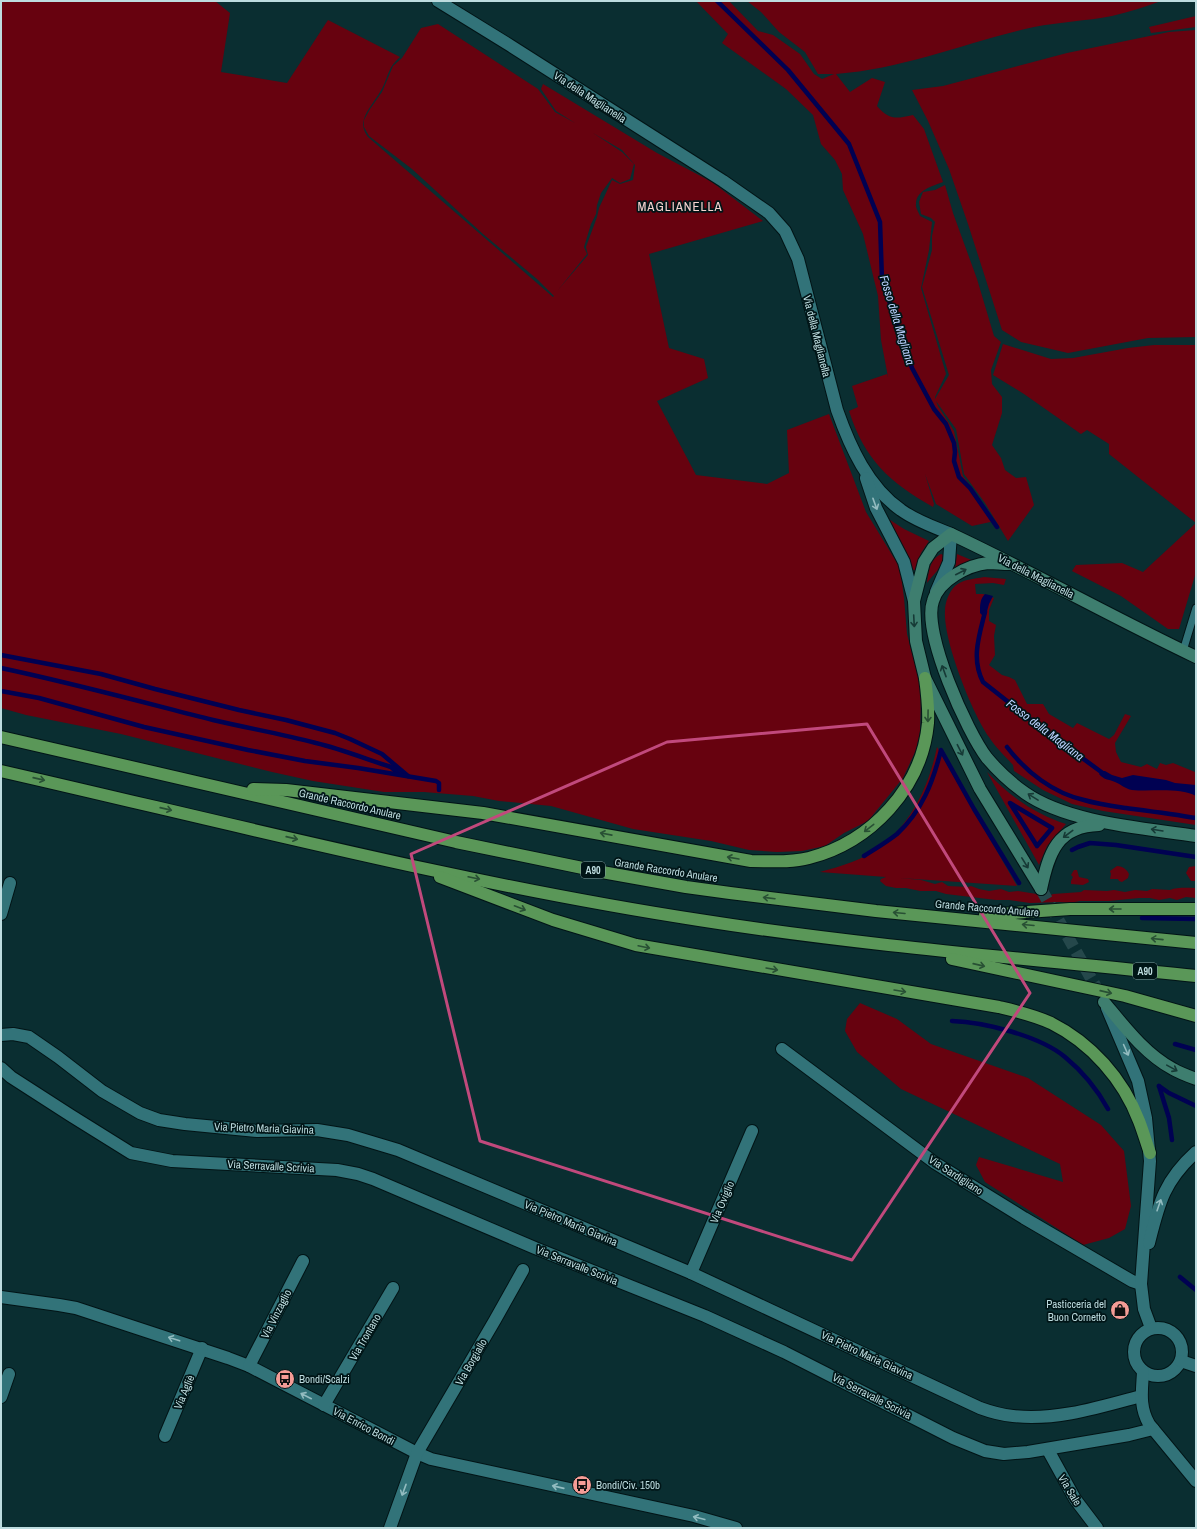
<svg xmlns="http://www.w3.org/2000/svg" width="1197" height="1529" font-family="'Archivo Narrow',sans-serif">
  <rect width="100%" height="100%" fill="#0a2e31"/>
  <g fill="#67020f" fill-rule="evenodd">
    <path d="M 1,1 L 215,1 L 230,13 L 221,72 L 287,83 L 328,20 L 400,57 C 386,69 389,78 380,92 C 375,101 367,109 364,119 C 362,127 364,131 368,137 L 553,297 L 554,296 L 537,279 L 483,234 L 412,169 L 369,136 L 364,127 L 364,120 L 370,109 L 382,92 L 393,66 L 402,58 L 421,28 L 438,24 L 538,89 L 555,112 L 575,123 L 556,111 L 541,89 L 543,84 L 657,153 L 712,182 L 763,221 L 649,254 L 669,348 L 704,359 L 708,378 L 657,401 L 696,475 L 767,484 L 789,473 L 787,430 L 829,414 L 866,512 L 894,558 L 896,558 L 900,567 L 904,598 L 907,634 L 918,676 L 921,694 L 920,732 L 916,750 L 903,778 L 868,821 L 844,833 L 825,846 L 802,851 L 777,852 L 749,850 L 711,841 L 633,829 L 551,806 L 499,801 L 473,796 L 424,792 L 384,792 L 313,781 L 272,772 L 121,734 L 26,715 L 1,708 ZM 593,133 L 622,150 L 635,165 L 633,180 L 620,184 L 612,180 L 599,208 L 597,217 L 586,247 L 588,255 L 558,290 L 587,254 L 584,247 L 591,224 L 596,214 L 597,205 L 601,193 L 612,178 L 620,183 L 630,179 L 634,164 L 622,152 Z"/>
    <path d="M 696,1 L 729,1 L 758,31 L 773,35 L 800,54 L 814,74 L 822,79 L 834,74 L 818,74 L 805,52 L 779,32 L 761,12 L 747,1 L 1161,1 C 1145,7 1129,12 1112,16 C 1086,21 1059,22 1034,27 C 967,42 904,69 836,74 L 850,92 L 872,78 L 885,82 L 877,106 C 889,120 896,119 913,115 L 924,129 L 943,182 C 933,186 916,190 916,204 C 915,207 919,213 920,216 L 932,222 L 929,250 L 921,288 L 946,374 L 935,397 L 935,399 L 949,375 L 922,287 L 932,250 L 932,236 L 935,222 L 931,218 L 921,214 L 919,202 L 923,192 L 935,190 L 945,185 L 953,213 L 977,279 L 994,336 L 1001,342 L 991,370 L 992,384 L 1002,397 L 1002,413 L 992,445 L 1001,458 L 1005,470 L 1016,478 L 1026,477 L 1034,505 L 1008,541 L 985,503 L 964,474 L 956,429 L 936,401 L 938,406 L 954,431 L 963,476 L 995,521 L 972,526 L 936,504 L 925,474 L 934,504 L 933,507 C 889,482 865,460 849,411 L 858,407 L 852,386 L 887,374 L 888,377 L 881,340 L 878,296 L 863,234 L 843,190 L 842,174 L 835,160 L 821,144 L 813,115 L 786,89 L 722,43 L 728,34 Z"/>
    <polygon points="1196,16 1196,27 1151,33 1149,27"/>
    <polygon points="1196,30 1196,337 1148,338 1068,353 1021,342 1002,330 968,224 949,169 928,121 912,90 943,86 1067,53 1169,32"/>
    <polygon points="1003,344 1051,359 1073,358 1128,348 1154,345 1196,345 1196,572 1179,629 1168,629 1121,596 1072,571 1076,565 1122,563 1143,572 1196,523 1109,454 1109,444 1087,430 1081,434 1024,394 993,375"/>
    <polygon points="890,520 904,529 929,541 921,553 916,571 912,569 908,556 891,526 889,521"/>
    <path d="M 941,554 L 943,555 C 943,568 934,573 927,583 C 929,571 929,560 941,554 Z"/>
    <polygon points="957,554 976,562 955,568"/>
    <path d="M 984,577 L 1006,579 L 1004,585 L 993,583 L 975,584 L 976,594 L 983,594 L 994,598 L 989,610 L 989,621 L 996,625 L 994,636 L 995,655 L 989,665 L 1002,675 L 1009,677 L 1015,680 L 1027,704 L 1043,704 L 1049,714 L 1073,728 L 1077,723 L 1109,739 L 1114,735 L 1125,714 L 1131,716 L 1115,743 L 1116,752 L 1121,762 L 1141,767 L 1147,764 L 1157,769 L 1160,763 L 1166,765 L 1173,763 L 1195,772 L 1196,768 L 1196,825 L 1103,811 L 1072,804 L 1043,790 L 1014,771 L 1013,765 C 1005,756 995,747 989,737 C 972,713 943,640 945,611 C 945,602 949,592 955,586 C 963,579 974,579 984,577 Z"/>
    <path d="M 937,747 L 1017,886 L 900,878 L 921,880 L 935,884 L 942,882 L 948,886 L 968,887 L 971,886 L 979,889 L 989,891 L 1001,889 L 1009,892 L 1018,891 L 1049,896 L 1053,894 L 1081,892 L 1084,890 L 1107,891 L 1114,890 L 1125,892 L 1135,890 L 1147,891 L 1152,889 L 1170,890 C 1177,887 1188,888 1196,888 L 1196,898 L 1186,897 L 1177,900 L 1170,898 L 1159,900 L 1150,898 L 1139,898 L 1109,901 L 1080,901 L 1069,903 L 1060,902 L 1030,903 L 1009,900 L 996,900 L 946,894 L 936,891 L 920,891 L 906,888 L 896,888 L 886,886 L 880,881 L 881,879 L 886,877 L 820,872 C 830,869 842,866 852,862 C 901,844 927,796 937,747 Z"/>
    <path d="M 987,772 C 1009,796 1035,814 1066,824 L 1047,846 L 1039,865 Z"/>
    <path d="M 1117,866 C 1123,866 1127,870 1129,874 L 1128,878 L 1122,882 L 1119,881 L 1118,879 L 1110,879 L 1111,874 L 1110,871 Z"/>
    <polygon points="1196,866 1196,881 1191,881 1186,873 1189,867"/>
    <polygon points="1074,870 1077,870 1079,877 1088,879 1089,882 1083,885 1071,884 1071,881 1073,877 1071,875"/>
    <polygon points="860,1003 897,1019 931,1044 1028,1078 1101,1125 1124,1151 1131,1206 1125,1229 1109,1238 1083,1245 985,1182 976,1165 979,1157 1063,1182 1060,1164 901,1089 857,1052 845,1031 847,1019"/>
  </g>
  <g fill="#000152">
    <path d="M 985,594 L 993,596 L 989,604 L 986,615 L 985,618 L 980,613 C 980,605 980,599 985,594 Z"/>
    <path d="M 1101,771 L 1105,771 L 1112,775 L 1122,778 L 1133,775 L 1166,780 L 1175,783 L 1196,785 L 1196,796 C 1179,787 1151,792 1132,790 C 1125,789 1121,784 1115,782 C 1108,779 1104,780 1099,774 Z"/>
  </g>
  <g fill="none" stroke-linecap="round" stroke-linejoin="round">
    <g stroke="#000152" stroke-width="4.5">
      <polyline points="717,1 788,70 849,144 880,222 882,280 912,368 934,409 946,424 954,443 955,452 954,461 959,477 970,488 997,527"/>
      <path d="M 985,612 C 979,636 971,659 983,682 L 1040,727 L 1104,774"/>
      <polyline points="1,655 101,674 155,689 239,710 286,720 335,733 350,739 382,754 408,776"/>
      <path d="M 1,668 C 72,683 142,702 213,720 C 247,728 282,734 316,743 C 341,749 366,759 391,767 L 399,774"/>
      <polyline points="1,691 39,698 144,727 248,750 305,761 358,768 436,781 439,783 439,790"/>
      <path d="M 1007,747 C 1026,772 1053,793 1084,800 C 1097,804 1112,806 1126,808 C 1149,811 1173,814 1196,818"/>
      <polyline points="1037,846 1010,803 1052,828 1037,846"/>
      <polyline points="1072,850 1078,847 1090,843 1116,845 1196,857"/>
      <path d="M 864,856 C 875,849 887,842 897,834 C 922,811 933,782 941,750 L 974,809 L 1019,883"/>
      <polyline points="1142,918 1196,919"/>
      <path d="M 952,1021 C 984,1022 1040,1036 1065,1057 C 1082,1071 1097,1089 1108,1109"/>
      <polyline points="1175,1044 1196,1050"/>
      <polyline points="1159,1086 1169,1118 1172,1140"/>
      <polyline points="1159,1086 1169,1093 1196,1106"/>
      <polyline points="1180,1277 1196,1290"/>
    </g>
    <polyline stroke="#25484b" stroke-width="12" stroke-dasharray="12 6" stroke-linecap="butt" points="1041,889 1101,996"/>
    <defs>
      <polyline id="service" points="1183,651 1196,608"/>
      <g id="minor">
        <polyline points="1,914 10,883"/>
        <path d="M 1,1035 L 13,1034 L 29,1037 L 58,1057 L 102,1091 L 140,1113 L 159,1120 L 185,1124 L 257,1131 L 317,1130 L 348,1135 L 398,1150 L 691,1273 L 980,1408 C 991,1412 1002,1415 1013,1416 C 1056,1421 1100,1407 1141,1396"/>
        <polyline points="782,1049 935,1163 1024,1218 1132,1281 1141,1284"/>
        <polyline points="1,1068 11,1077 70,1115 131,1153 172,1161 337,1170 358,1174 373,1179 535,1248 705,1316 784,1352 953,1438 985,1451 1004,1454 1028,1452 1129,1435 1153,1429"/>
        <polyline points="691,1273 752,1131"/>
        <polyline points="1,1297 59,1305 76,1308 228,1358 249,1366 417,1453 431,1459 694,1516 736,1528"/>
        <polyline points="249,1366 303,1261"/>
        <polyline points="1,1397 9,1374"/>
        <polyline points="324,1405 393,1288"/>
        <polyline points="165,1436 202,1348"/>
        <polyline points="1048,1450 1075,1499 1097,1528"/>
        <polyline points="390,1528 417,1453 495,1320 523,1270"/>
      </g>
      <g id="tertiary">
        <path d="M 438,1 L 511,46 L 723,181 L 769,213 L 785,231 L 798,259 L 837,410 C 850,447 868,487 901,510 C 916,521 934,527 951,534 L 949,562 L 936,592"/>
        <polyline points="866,478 876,508 904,562 914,601"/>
        <polyline points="1107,1008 1138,1081 1146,1118 1150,1161 1141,1284 1144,1309 1151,1328"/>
        <path d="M 1149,1243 C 1159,1203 1164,1181 1196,1152"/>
        <circle cx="1158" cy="1352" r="24"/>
        <polyline points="1181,1361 1196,1366"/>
        <path d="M 1143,1372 C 1142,1391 1139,1406 1149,1424 L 1196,1481"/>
      </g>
      <g id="secondary">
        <path d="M 1009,564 C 1002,564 995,563 988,563 C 968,565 939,580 933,601 C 922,632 967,732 987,758 C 998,771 1011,783 1025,793 C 1068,823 1144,828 1196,836"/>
        <path d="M 1041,889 L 980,789 L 925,678 L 916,641 L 914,601 L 924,562 L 933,548 L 951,534 C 1034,573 1114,618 1196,657"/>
        <path d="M 1041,889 C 1049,853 1057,826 1099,825"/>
        <path d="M 1104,1002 C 1124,1026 1145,1054 1173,1069 C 1180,1073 1188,1076 1196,1079"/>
      </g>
      <g id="motorway">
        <polyline points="1,737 456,842 602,872 686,887 730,893 876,911 1196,943"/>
        <path d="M 1,771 C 233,824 464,884 699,920 C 864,946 1030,959 1196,976"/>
        <path d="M 253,789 L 286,790 L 483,813 L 751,861 C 770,861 790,863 809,858 C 871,842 922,788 928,723 C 929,708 927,693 925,678"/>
        <path d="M 440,877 L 553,920 L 636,945 L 999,1007 C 1016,1011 1034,1015 1051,1023 C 1091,1043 1123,1079 1139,1121 C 1143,1131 1146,1142 1150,1153"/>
        <polyline points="985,915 1070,909 1196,909"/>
        <polyline points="952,959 1125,996 1196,1016"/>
      </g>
    </defs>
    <use href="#service" stroke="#021416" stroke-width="9"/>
    <use href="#minor" stroke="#021416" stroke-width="14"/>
    <use href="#tertiary" stroke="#021416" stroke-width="14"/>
    <use href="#secondary" stroke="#021416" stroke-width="14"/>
    <use href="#motorway" stroke="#021416" stroke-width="14"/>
    <use href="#service" stroke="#327379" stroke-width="7"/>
    <use href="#minor" stroke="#327379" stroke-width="12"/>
    <use href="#tertiary" stroke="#327379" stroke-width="12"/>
    <use href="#secondary" stroke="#3e7e6f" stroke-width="12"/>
    <use href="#motorway" stroke="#5a9758" stroke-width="12"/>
  </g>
  <defs><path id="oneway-shaft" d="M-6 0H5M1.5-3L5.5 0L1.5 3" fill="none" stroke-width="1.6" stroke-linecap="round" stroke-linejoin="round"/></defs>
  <g stroke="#93bcc0">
    <use href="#oneway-shaft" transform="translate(875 504) rotate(70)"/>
    <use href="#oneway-shaft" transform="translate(1126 1050) rotate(66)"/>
    <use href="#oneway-shaft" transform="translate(1159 1205) rotate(-71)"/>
    <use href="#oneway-shaft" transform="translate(174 1339) rotate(-162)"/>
    <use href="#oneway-shaft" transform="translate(306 1396) rotate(-153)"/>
    <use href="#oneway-shaft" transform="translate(558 1487) rotate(-167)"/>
    <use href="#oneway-shaft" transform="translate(404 1490) rotate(110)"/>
    <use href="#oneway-shaft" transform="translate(699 1518) rotate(-166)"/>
  </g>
  <g stroke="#163a36">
    <use href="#oneway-shaft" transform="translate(961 572) rotate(-27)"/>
    <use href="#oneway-shaft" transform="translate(914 621) rotate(87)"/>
    <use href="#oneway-shaft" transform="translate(944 671) rotate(-110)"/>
    <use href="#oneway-shaft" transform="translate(960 750) rotate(63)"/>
    <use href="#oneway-shaft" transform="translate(1033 797) rotate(-148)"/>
    <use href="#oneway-shaft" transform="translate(1157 830) rotate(-171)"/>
    <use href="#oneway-shaft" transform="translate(1068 834) rotate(143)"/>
    <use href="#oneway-shaft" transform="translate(1025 863) rotate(58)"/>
    <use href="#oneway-shaft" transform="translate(1172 1068) rotate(29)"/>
  </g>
  <g stroke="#285034">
    <use href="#oneway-shaft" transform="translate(928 716) rotate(91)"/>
    <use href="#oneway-shaft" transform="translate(39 779) rotate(13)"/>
    <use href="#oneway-shaft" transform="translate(166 809) rotate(13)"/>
    <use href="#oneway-shaft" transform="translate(869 828) rotate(142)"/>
    <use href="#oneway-shaft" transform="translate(606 834) rotate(-169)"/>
    <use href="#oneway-shaft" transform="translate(292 838) rotate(13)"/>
    <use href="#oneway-shaft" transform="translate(733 858) rotate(-170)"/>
    <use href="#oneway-shaft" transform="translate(474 878) rotate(12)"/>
    <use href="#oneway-shaft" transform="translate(769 898) rotate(-173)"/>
    <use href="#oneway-shaft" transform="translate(520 908) rotate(21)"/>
    <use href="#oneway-shaft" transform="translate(1115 909) rotate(180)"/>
    <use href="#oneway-shaft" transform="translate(899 913) rotate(-175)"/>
    <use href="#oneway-shaft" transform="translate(1028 925) rotate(-175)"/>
    <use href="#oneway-shaft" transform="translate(1157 939) rotate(-174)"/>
    <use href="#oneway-shaft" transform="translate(644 947) rotate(12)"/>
    <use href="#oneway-shaft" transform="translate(979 965) rotate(13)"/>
    <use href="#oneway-shaft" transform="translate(772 969) rotate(10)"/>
    <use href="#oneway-shaft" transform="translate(900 991) rotate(9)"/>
    <use href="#oneway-shaft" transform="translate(1106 992) rotate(13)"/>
  </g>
  <path fill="none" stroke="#c1497c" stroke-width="3" stroke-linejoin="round" d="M 867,724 L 1030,993 L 852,1260 L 480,1141 L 411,854 L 667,742 Z"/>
  <defs>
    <symbol id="shop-disc" viewBox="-11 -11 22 22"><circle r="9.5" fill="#f59c96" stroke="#001517"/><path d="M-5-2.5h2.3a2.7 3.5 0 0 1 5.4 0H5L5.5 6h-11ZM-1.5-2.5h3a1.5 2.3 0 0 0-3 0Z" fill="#111"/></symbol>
    <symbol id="bus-disc" viewBox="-11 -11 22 22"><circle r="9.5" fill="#f59c96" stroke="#001517"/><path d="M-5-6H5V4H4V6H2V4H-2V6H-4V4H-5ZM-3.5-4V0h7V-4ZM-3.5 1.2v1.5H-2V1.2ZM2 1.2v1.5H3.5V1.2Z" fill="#111"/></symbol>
  </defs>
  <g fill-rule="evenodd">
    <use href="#shop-disc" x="1109" y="1299" width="22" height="22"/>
    <use href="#bus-disc" x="274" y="1368" width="22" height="22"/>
    <use href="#bus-disc" x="571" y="1474" width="22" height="22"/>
  </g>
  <g text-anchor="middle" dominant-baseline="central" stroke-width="3.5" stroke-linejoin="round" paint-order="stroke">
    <g fill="#001517" stroke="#84a0a3" stroke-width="1">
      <rect x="581" y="862" width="24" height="16" rx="3"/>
      <rect x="1133" y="963" width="24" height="16" rx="3"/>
    </g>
    <g font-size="10" font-weight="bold" fill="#bddcdf">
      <text x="593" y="870">A90</text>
      <text x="1145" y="971">A90</text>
    </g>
    <g font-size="11" fill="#bddcdf" stroke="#001517">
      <text transform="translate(590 97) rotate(33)">Via della Maglianella</text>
      <text transform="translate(817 336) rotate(76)">Via della Maglianella</text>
      <text transform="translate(1036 576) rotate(27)">Via della Maglianella</text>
      <text transform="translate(350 804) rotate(13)">Grande Raccordo Anulare</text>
      <text transform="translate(666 870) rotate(9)">Grande Raccordo Anulare</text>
      <text transform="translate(987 908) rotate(5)">Grande Raccordo Anulare</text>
      <text transform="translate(264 1128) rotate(2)">Via Pietro Maria Giavina</text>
      <text transform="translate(271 1166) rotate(3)">Via Serravalle Scrivia</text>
      <text transform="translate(956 1175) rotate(33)">Via Sardigliano</text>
      <text transform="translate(722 1202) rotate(-67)">Via Oviglio</text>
      <text transform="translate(571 1223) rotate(23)">Via Pietro Maria Giavina</text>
      <text transform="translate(577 1265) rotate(22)">Via Serravalle Scrivia</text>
      <text transform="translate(276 1314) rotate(-63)">Via Vinzaglio</text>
      <text transform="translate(365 1337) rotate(-60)">Via Trontano</text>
      <text transform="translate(867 1355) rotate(25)">Via Pietro Maria Giavina</text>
      <text transform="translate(471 1362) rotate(-60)">Via Borgiallo</text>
      <text transform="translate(184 1392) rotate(-67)">Via Agliè</text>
      <text transform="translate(872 1396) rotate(27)">Via Serravalle Scrivia</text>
      <text transform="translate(364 1426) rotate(28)">Via Enrico Bondi</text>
      <text transform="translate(1070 1490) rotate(59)">Via Sale</text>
    </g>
    <g font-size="11" fill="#bddcdf" stroke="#001517" text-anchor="start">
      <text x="1106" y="1304" text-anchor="end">Pasticceria del<tspan x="1106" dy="13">Buon Cornetto</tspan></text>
      <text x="299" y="1379">Bondi/Scalzi</text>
      <text x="596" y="1485">Bondi/Civ. 150b</text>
    </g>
    <g font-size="12" font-style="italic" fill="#bbd2fe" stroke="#001517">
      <text transform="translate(897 320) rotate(73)">Fosso della Magliana</text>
      <text transform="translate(1045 730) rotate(37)">Fosso della Magliana</text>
    </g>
    <g font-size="13" letter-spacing="1" fill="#f7d3d0" stroke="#001517">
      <text x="680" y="206">MAGLIANELLA</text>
    </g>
  </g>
  <rect width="1197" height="1529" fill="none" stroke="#bddcdf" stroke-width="4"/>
</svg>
